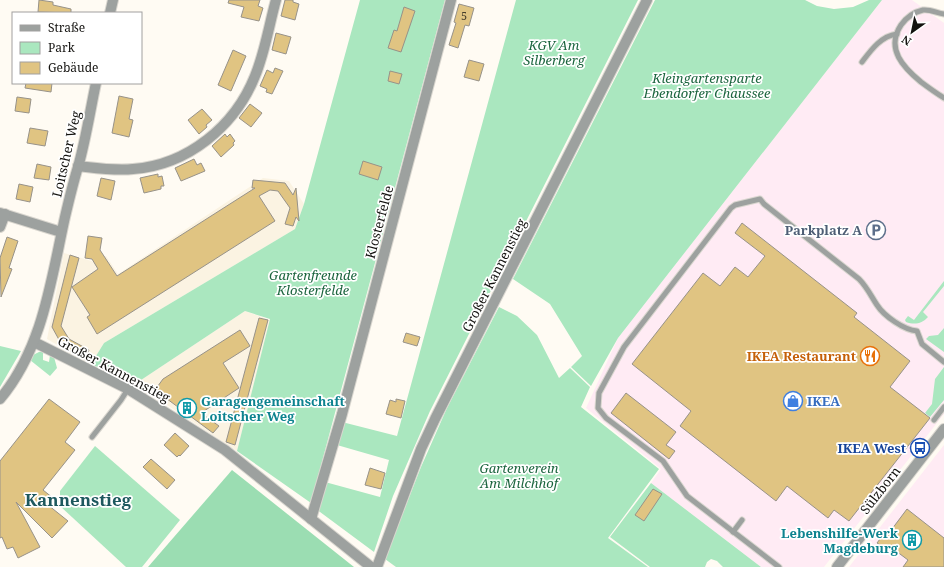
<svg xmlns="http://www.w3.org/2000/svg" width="944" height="567" font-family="'Noto Serif',serif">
  <rect width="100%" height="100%" fill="#fffbf3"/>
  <g fill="#ffebf4">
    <polygon points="882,0 912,0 944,23 944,414 824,567 761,567 651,483 661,469 586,408 618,338"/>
    <polygon points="944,445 944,567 849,567"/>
  </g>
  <g fill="#fbf3e2">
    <polygon points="263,178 289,181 304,204 295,229 104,343 91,364 47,339 64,253 95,262 106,256 118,274"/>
    <polygon points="245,311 270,320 237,451 135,384"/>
  </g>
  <g fill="#aae7bf">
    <polygon points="360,0 445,0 311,503 237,451 270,319 245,311 135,384 91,364 104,343 295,229 304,204"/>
    <polygon points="516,0 638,0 430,411 393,496 374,552 316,509 325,482 380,497 389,460 337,445 342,422 397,436"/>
    <polygon points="655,0 805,0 817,6 834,9 853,7 869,0 882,0 618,338 591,386 571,367 582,356 550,304 513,279"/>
    <path d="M 944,281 L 944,286 L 923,312 L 928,317 C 922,324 914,325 906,322 L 905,320 L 908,316 L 914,320 Z"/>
    <polygon points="499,307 517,316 537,335 559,378 570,368 590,387 581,407 659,469 608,538 648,567 396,567 385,559 421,467 447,408"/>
    <polygon points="944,328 944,352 926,339 929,336 938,335"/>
    <polygon points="0,346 21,351 0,387"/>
    <polygon points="39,352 43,352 43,360 49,362 50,355 54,357 57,368 50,376 30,360 33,355"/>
    <polygon points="944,367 944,400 930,417 925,413 932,404 935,379"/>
    <polygon points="95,446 180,520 142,567 126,567 60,506 60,491"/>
    <polygon points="651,483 761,567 723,567 717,561 711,559 707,562 705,567 650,567 610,537"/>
  </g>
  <polygon fill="#9bddb2" points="232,470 354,567 148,567"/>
  <g fill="#e0c482" stroke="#979289">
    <polygon points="39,0 53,2 53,5 71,9 71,13 38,12"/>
    <polygon points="229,0 260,0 258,6 263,8 259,21 241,17 244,7 228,3"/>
    <polygon points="285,0 293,0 293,2 299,4 295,20 281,16"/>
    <polygon points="459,4 474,8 469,26 465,25 458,48 449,45 456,23 454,22"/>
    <polygon points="404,7 415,11 401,52 388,48 394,30 397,31"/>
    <polygon points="276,33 291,37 286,54 272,50"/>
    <polygon points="233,50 246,56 231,91 218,85"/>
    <polygon points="469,60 484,64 479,81 464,77"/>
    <polygon points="275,68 283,71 272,94 266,92 267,89 260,86 267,70 273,73"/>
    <polygon points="390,71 402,74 399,84 388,81"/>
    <polygon points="26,83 52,83 51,92 25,88"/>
    <polygon points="119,96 133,99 129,119 133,120 129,137 112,133"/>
    <polygon points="17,97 31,99 29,113 15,111"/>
    <polygon points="250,104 262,113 251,127 239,118"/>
    <polygon points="202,109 212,120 206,125 207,127 199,134 188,120"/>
    <polygon points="30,128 48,131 45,146 27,143"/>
    <polygon points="225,134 227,137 230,134 235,141 233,143 234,145 221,157 212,146"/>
    <polygon points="194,159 197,165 201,163 205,171 181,181 175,168"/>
    <polygon points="363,161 382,167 378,180 359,174"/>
    <polygon points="37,164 51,167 49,180 34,178"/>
    <polygon points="158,174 158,177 162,176 164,186 161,186 161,189 144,193 140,178"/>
    <polygon points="101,178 115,181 111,200 97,196"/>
    <polygon points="253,180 285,183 293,195 296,188 299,221 296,217 293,226 285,224 290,208 278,191 270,190 259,196 275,221 97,334 87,317 90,315 72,287 98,269 92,259 85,258 88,236 102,238 100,250 117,276 255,188 252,188"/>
    <polygon points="19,184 33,187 30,202 16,199"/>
    <polygon points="742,223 857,313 854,317 910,361 890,387 930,418 849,521 834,510 828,518 787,486 776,501 680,426 691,411 632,364 703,273 720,286 735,267 748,277 765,256 735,233"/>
    <polygon points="7,237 18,241 9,268 12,269 1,297 0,258"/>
    <polygon points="70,255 79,258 61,326 69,339 89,350 85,359 63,347 52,327"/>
    <polygon points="259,318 268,320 235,445 226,442"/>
    <polygon points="240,330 250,346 223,363 239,388 201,413 219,426 213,433 155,390 163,379"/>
    <polygon points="406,333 420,337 417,346 403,342"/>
    <polygon points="626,393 676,432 666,445 675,451 669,459 611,413"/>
    <polygon points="49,399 80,422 65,442 75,450 43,490 53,498 48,505 68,521 52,538 16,502 40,547 18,558 13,547 7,549 2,537 0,538 0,461"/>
    <polygon points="396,399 405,401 401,418 386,414 390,400 396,402"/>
    <polygon points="175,433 189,446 180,456 179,455 177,457 164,445"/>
    <polygon points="151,459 175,480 167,489 143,467"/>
    <polygon points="370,468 385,473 381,489 365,485"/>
    <polygon points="653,489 662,494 644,521 635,515"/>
    <polygon points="907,509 944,538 944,567 903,567 908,560 888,545 885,548 877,543 883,535 886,537"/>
  </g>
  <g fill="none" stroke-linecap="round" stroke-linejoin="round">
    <defs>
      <g id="service">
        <path d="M 944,14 C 937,13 930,9 923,10 C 914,12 906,18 901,25 C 885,49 904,68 921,82 C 929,88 936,93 944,98"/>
        <path d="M 862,62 C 871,50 881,36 897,34"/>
        <polyline points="934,420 944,407"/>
        <polyline points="92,437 121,400 128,389"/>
        <polyline points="733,532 742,520"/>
        <path d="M 779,567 L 687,496 L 663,461 L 606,418 L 598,408 L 599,393 L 624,347 L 731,208 L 735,205 L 760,199 L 764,204 L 859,279 C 867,287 871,296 877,305 C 884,316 904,330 917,331 L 922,344 L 944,362"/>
      </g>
      <g id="minor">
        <polyline points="110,13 113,0"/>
        <path d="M 78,166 C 96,168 115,171 133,169 C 188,165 235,126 255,76 C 265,52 269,25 276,0"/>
        <polyline points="0,213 61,232"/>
        <polyline points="0,227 5,214"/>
        <polyline points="34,342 128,389 225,450 371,567"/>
        <path d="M 0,399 C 43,348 51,280 65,217 C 69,200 73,183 78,167 C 86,139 90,111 96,83"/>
        <polyline points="311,519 342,414 451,0"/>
        <polyline points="377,567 421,449 435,419 647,0"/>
        <polyline points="837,567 944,429"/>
      </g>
    </defs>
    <use href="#service" stroke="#d9d6cf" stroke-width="7"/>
    <use href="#minor" stroke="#d9d6cf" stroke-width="12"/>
    <use href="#service" stroke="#9da19f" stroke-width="5"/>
    <use href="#minor" stroke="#9da19f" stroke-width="10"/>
  </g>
  <defs>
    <symbol id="parking-ring" viewBox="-11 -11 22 22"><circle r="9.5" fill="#fff" stroke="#5c6f8a" stroke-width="1.5"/><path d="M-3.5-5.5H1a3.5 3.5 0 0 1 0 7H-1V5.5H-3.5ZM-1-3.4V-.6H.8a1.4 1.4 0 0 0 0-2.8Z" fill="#5c6f8a"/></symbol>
    <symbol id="restaurant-ring" viewBox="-11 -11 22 22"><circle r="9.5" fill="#fff" stroke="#e8710a" stroke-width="1.5"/><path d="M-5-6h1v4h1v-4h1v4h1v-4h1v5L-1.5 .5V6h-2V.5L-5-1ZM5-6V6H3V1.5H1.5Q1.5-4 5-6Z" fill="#e8710a"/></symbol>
    <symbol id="shop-ring" viewBox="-11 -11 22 22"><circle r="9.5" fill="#fff" stroke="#3f7fe0" stroke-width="1.5"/><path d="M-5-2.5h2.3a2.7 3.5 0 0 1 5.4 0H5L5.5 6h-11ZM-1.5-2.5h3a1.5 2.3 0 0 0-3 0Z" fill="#3f7fe0"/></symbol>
    <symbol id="building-ring" viewBox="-11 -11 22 22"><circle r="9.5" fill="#fff" stroke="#0f9aa8" stroke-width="1.5"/><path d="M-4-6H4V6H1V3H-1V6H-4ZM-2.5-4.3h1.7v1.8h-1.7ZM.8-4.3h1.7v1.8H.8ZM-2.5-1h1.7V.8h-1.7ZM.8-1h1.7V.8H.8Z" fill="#0f9aa8"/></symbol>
    <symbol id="bus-ring" viewBox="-11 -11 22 22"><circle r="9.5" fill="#fff" stroke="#1a4fb4" stroke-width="1.5"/><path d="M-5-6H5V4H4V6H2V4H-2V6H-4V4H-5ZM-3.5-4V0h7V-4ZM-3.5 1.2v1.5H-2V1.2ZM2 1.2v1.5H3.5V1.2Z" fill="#1a4fb4"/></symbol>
  </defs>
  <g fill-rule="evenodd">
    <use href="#parking-ring" x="865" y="219" width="22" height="22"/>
    <use href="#restaurant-ring" x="859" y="345" width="22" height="22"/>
    <use href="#shop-ring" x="782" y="390" width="22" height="22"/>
    <use href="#building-ring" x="176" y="397" width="22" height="22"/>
    <use href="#bus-ring" x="909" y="437" width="22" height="22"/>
    <use href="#building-ring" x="901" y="529" width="22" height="22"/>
  </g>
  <g text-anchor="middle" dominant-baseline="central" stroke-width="3.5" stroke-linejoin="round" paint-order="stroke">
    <g font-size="11" fill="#463e2c">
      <text x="464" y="15">5</text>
    </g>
    <g font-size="13" font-style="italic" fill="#1b653e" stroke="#fff">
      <text x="554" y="45">KGV Am<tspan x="554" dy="15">Silberberg</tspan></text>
      <text x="707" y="78">Kleingartensparte<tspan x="707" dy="15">Ebendorfer Chaussee</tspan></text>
      <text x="313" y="275">Gartenfreunde<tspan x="313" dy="15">Klosterfelde</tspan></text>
      <text x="519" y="468">Gartenverein<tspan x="519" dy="15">Am Milchhof</tspan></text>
    </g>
    <g font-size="13" fill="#13120f" stroke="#fff">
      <text transform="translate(66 154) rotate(-77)">Loitscher Weg</text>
      <text transform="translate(379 222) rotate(-75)">Klosterfelde</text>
      <text transform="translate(494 275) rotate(-63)">Großer Kannenstieg</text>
      <text transform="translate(114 369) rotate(28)">Großer Kannenstieg</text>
      <text transform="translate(880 490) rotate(-52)">Sülzborn</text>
    </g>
    <g font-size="13" font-weight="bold" fill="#4e5e75" stroke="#fff" text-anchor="end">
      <text x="862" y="230">Parkplatz A</text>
    </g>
    <g font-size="13" font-weight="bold" fill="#c56008" stroke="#fff" text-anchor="end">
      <text x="856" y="356">IKEA Restaurant</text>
    </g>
    <g font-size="13" font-weight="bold" fill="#0d838f" stroke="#fff" text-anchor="start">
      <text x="201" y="401">Garagengemeinschaft<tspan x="201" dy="15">Loitscher Weg</tspan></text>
      <text x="898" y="533" text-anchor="end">Lebenshilfe-Werk<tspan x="898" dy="15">Magdeburg</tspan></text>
    </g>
    <g font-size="13" font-weight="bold" fill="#366cbe" stroke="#fff" text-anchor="start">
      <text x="807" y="401">IKEA</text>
    </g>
    <g font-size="13" font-weight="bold" fill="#164399" stroke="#fff" text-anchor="end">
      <text x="906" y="448">IKEA West</text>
    </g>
    <g font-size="17" font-weight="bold" fill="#1d585e" stroke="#fff">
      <text x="78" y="499">Kannenstieg</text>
    </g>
  </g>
  <rect x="12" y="12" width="130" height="72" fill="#ffffff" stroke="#a1a09f"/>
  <rect x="20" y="25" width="20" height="6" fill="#9da19f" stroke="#a1a09f"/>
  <text x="48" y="32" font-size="12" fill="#13120f">Straße</text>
  <rect x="20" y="42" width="20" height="12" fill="#aae7bf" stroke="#a1a09f"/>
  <text x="48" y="52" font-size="12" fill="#13120f">Park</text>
  <rect x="20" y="62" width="20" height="12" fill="#e0c482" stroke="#a1a09f"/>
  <text x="48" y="72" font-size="12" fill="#13120f">Gebäude</text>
  <g transform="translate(912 32) rotate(213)" stroke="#ffffff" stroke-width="3" paint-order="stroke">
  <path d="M0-3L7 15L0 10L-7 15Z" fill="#13120f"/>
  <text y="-6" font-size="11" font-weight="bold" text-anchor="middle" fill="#13120f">N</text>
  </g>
</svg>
